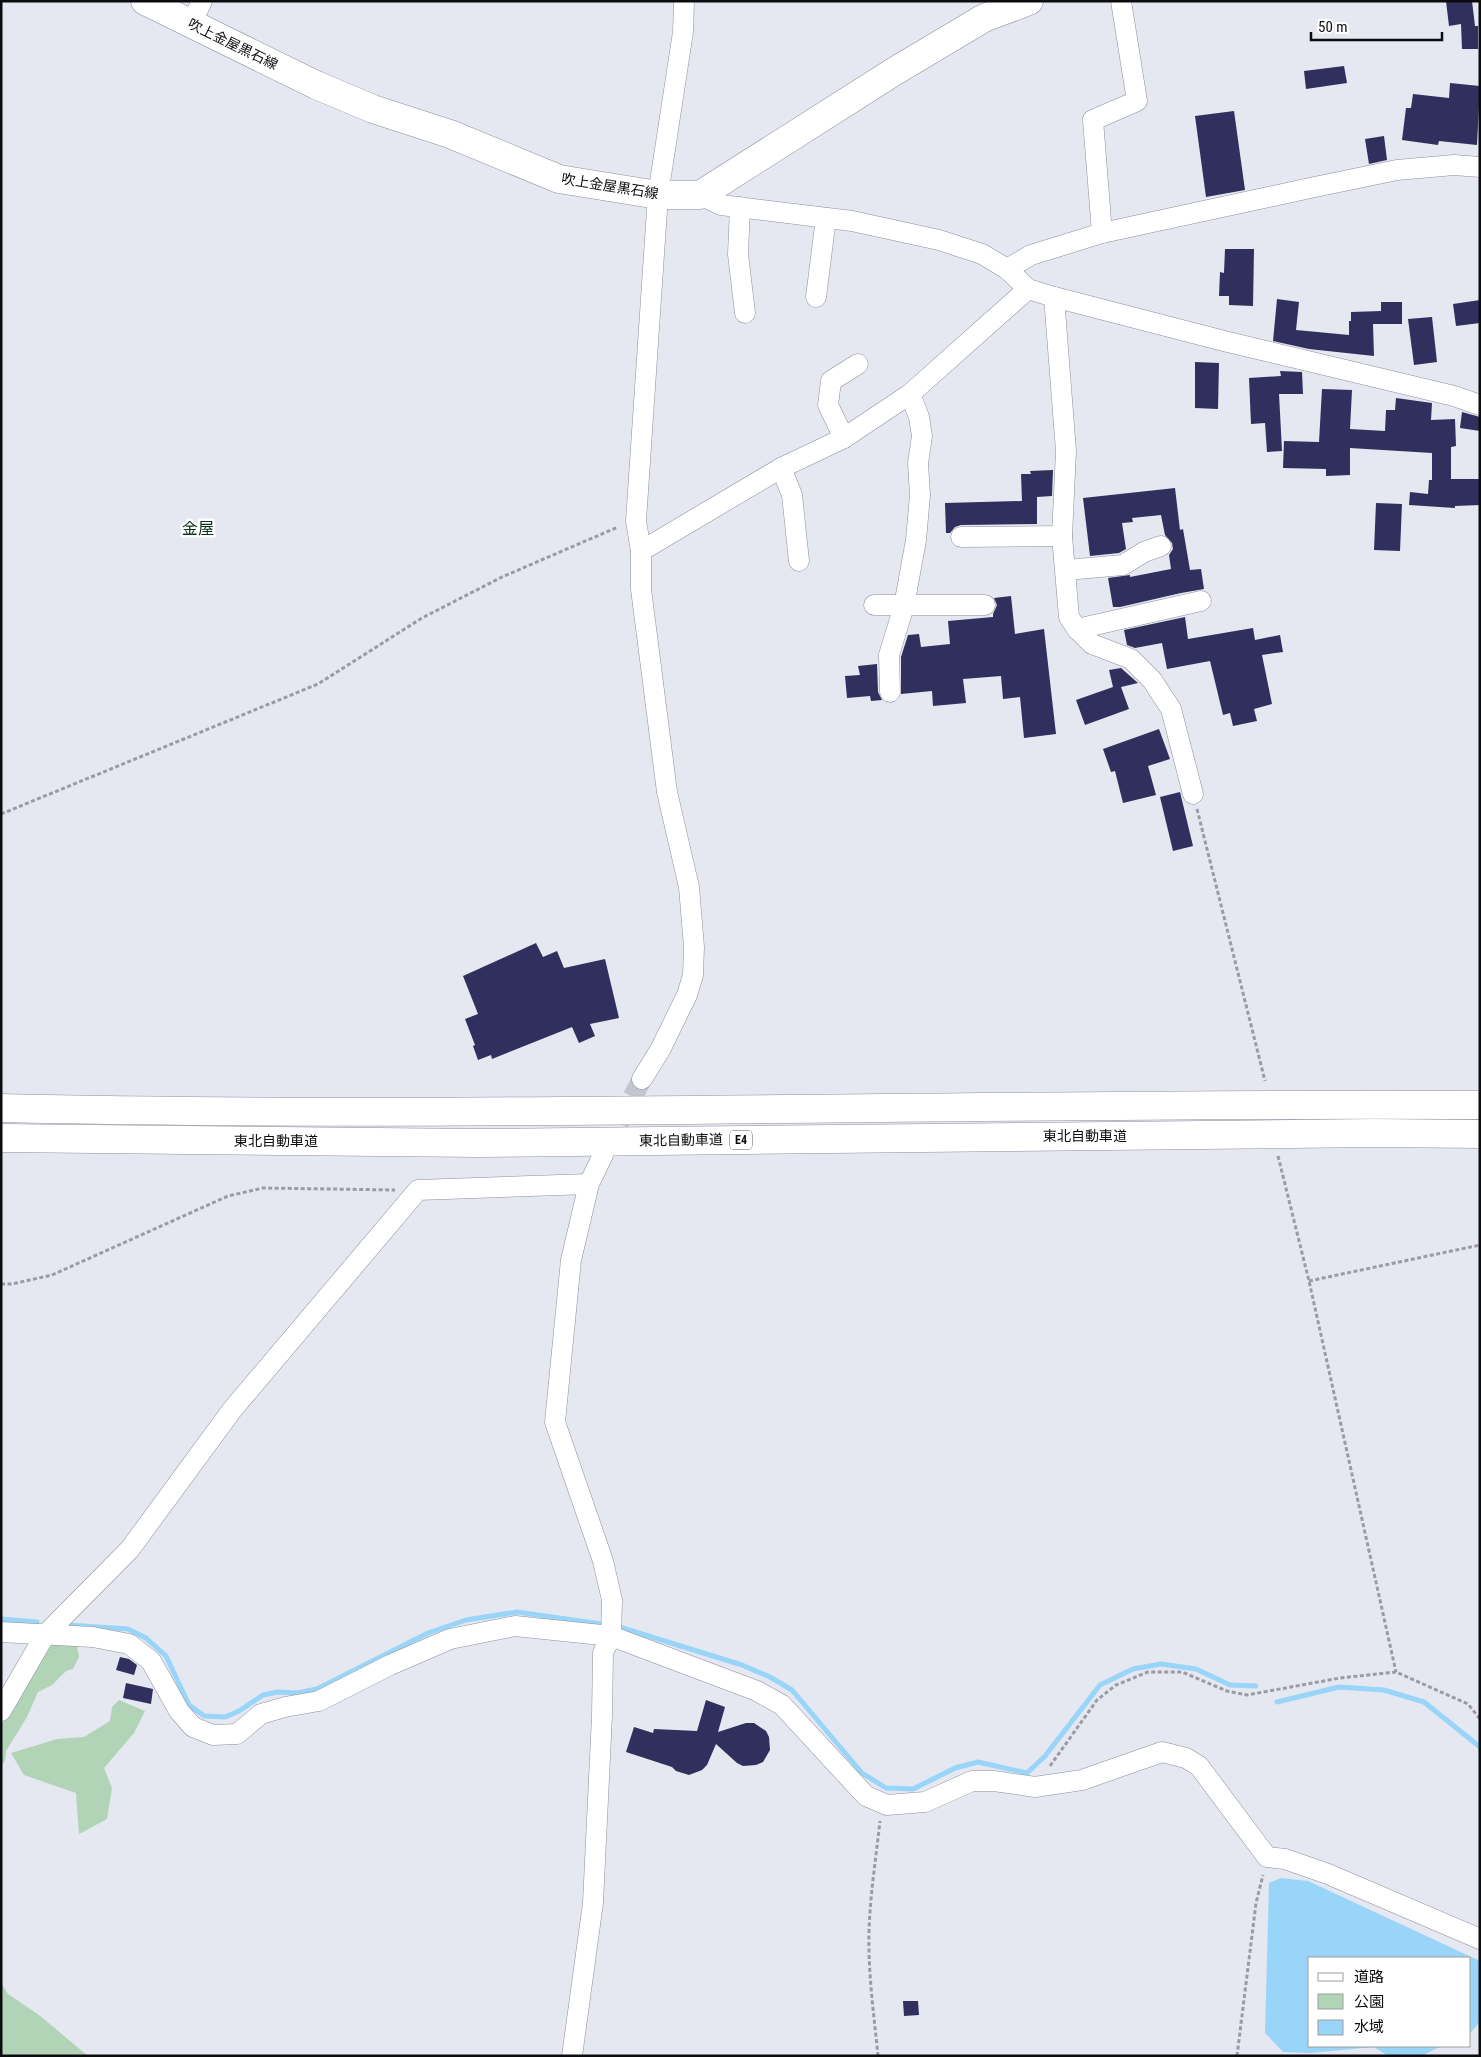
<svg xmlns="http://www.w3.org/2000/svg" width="1481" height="2057" font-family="'Roboto Condensed','Noto Sans JP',sans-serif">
  <rect width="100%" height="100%" fill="#e5e7f1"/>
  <g fill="#b1d4b7">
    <polygon points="76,1642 79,1657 73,1669 66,1671 52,1685 38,1692 27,1717 6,1751 5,1760 1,1767 1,1726 47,1643"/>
    <polygon points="119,1700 145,1711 134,1733 104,1768 112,1788 107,1819 79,1834 76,1793 24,1775 11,1753 57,1739 84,1737 110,1721 112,1707"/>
    <polygon points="1,1983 8,1994 39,2015 88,2056 1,2056"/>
  </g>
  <polygon fill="#99d5f8" points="1281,1878 1308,1881 1480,1961 1480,2022 1470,2033 1470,1958 1310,1958 1310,2046 1442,2046 1421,2056 1388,2056 1374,2047 1310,2053 1283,2052 1265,2033 1269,1883"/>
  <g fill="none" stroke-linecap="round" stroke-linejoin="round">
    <g stroke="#99d5f8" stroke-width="5">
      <polyline points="1,1619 37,1622"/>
      <polyline points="68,1625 128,1629 146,1638 166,1656 189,1705 204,1716 225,1717 239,1711 263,1695 278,1692 297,1693 317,1689 428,1633 466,1620 517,1612 608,1625"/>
      <polyline points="616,1626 742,1665 770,1677 792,1690 862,1773 886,1788 913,1789 955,1768 978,1762 1027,1773 1045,1756 1100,1685 1133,1669 1161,1664 1196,1669 1230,1685 1256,1686"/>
      <polyline points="1277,1702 1339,1687 1384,1690 1424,1702 1480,1747"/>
    </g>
  </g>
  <g fill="#302f5d">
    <polygon points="1446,1 1472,1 1475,26 1478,26 1478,49 1462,49 1461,24 1449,26"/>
    <polygon points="1344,66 1347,83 1306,89 1304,71"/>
    <polygon points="1450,83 1480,86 1477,145 1439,141 1438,145 1402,140 1406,108 1411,108 1413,94 1449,98"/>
    <polygon points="1234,111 1245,190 1206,197 1195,116"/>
    <polygon points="1384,136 1387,160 1369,164 1365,139"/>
    <polygon points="1225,249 1254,249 1253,306 1229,305 1229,296 1219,296 1220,272 1224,273"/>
    <polygon points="1277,299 1299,302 1296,330 1349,335 1349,321 1351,321 1351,312 1381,311 1381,302 1402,302 1402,324 1373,324 1374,356 1309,349 1273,341"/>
    <polygon points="1480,300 1480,323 1456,326 1453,304"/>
    <polygon points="1432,317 1437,362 1414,365 1408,319"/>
    <polygon points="1195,362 1219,363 1218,409 1195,408"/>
    <polygon points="1280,371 1302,372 1303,394 1279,394 1282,451 1267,452 1265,423 1251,424 1249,378 1281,376"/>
    <polygon points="1322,389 1352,390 1350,429 1385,431 1386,410 1395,410 1396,398 1432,403 1431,420 1455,419 1456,446 1451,447 1451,479 1480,479 1480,505 1455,506 1455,508 1409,505 1410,492 1428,494 1429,480 1432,480 1432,453 1350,448 1350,475 1326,476 1326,469 1283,468 1284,441 1319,442"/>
    <polygon points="1462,412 1480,417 1480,431 1460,428"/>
    <polygon points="1053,470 1052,496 1037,497 1037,524 961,525 955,527 950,533 946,533 945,503 1022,501 1021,474 1031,474 1030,471"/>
    <polygon points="1175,488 1180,530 1183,529 1190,570 1201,569 1204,589 1181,593 1120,607 1113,607 1108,578 1130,575 1130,577 1171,569 1169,555 1173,549 1172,543 1165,535 1161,515 1132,518 1133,522 1122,523 1126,549 1119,553 1090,556 1083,498"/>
    <polygon points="1376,503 1402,504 1400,551 1374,550"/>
    <polygon points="1011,596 1015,634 1044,629 1056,734 1024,738 1020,697 1003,699 1001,676 963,679 966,703 933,706 932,691 901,694 901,657 908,635 919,634 921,647 950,644 948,621 993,617 993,614 997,605 994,598"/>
    <polygon points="1185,617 1188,639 1253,628 1255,640 1280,635 1283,652 1262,655 1272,704 1254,709 1257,721 1233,726 1230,713 1223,715 1210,661 1167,669 1162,643 1135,648 1127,645 1124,630"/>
    <polygon points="877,664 878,692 882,700 871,701 870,696 847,698 845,676 860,675 858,666"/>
    <polygon points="1121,668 1138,683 1121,687 1129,709 1085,725 1076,700 1113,687 1109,670"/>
    <polygon points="1159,729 1170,759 1148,766 1156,795 1123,803 1115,771 1111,772 1103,749"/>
    <polygon points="1180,792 1193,846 1173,851 1160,797"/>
    <polygon points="536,943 543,957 557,951 564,968 605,959 619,1018 590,1024 595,1036 579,1043 572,1027 492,1059 491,1055 478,1060 473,1046 475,1045 465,1019 478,1014 463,976"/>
    <polygon points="120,1657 129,1659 137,1665 134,1675 116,1670"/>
    <polygon points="126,1683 153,1689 151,1704 123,1698"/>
    <polygon points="706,1700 725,1707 718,1732 746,1723 754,1723 766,1731 769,1737 770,1750 763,1762 756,1765 743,1766 737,1763 716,1744 707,1765 702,1770 689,1775 676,1771 672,1767 626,1752 634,1727 653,1733 654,1729 697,1731"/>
    <polygon points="903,2001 918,2001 919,2015 904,2016"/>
  </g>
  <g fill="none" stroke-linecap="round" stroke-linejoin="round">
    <polyline stroke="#c4c6cf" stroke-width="20" stroke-dasharray="20 10" stroke-linecap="butt" points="605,1150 642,1079"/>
    <defs>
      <g id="minor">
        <polyline points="191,24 202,1"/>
        <polyline points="700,195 721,205 852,221 939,240 982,254 1007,269 1028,289 1054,297 1224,341 1454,396 1480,405"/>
        <polyline points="740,207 738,254 745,313"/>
        <polyline points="1102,233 1093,120 1137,101 1121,1"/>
        <polyline points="1007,269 1031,255 1102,233 1310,188 1397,170 1454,165 1480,167"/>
        <polyline points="816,297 826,218"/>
        <polyline points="1054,297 1066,451 1062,536 1069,617 1077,629 1092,644 1131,659 1152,680 1171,709 1193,794"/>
        <polyline points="844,438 828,405 831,381 858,364"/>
        <polyline points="781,468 792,495 799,561"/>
        <polyline points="961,537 1062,536"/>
        <polyline points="641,551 781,468 844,438 910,394 1028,289"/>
        <polyline points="1066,570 1123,565 1144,552 1161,546"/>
        <polyline points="874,605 985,605"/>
        <polyline points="1077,629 1201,601"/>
        <polyline points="890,692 889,655 904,606 916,540 920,495 918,463 922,436 919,417 910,394"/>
        <polyline points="642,1079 660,1050 687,995 693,975 694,947 689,887 667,792 641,589 641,551 636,521 658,195 683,32 684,1"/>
        <polyline points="1,1632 93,1637 129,1644 151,1661 179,1711 193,1727 213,1735 237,1734 261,1714 285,1707 319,1701 390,1665 450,1639 515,1626 611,1636 757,1691 782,1705 866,1796 887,1805 925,1802 972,1781 994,1781 1035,1787 1082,1780 1162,1752 1186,1758 1199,1766 1267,1857 1285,1859 1328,1874 1480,1939"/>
        <polyline points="1,1711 45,1635 130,1549 232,1410 418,1190 589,1184"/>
        <polyline points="572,2056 593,1903 602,1716 603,1653 611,1636 612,1600 603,1561 555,1422 571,1260 589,1184 603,1155"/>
      </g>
      <polyline id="secondary" points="145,1 316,85 373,109 450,134 559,179 658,195 700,195 895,71 984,18 1029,1"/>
      <g id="motorway">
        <path d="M 1,1108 C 494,1119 987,1102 1480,1105"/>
        <polyline points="1,1138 477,1143 1374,1133 1480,1134"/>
      </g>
    </defs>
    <use href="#minor" stroke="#8e8f99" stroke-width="21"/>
    <use href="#secondary" stroke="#8e8f99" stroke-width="29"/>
    <use href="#motorway" stroke="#8e8f99" stroke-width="29"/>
    <g stroke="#9a9ba3" stroke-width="3" stroke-dasharray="4 2.5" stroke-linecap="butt">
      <polyline points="1197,809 1265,1081"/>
      <polyline points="1,814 318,684 422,618 502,577 618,527"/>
      <polyline points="1278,1156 1309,1281 1396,1672"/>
      <polyline points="1309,1281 1480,1245"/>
      <polyline points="1,1284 12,1284 52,1275 228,1196 263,1188 395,1190"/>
      <polyline points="1050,1766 1097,1700 1116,1685 1148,1672 1182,1672 1227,1691 1247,1695 1340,1678 1396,1672 1468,1704 1480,1719"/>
      <path d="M 878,2056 C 874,2015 868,1974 869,1932 C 870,1895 876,1858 880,1821"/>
      <polyline points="1237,2056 1256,1903 1263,1875"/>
    </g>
    <use href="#minor" stroke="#fff" stroke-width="20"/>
    <use href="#secondary" stroke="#fff" stroke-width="28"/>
    <use href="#motorway" stroke="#fff" stroke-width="28"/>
  </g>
  <g text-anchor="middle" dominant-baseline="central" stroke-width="5" stroke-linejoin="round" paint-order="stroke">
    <rect fill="#fff" stroke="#555557" stroke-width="1" x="730" y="1130.5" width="22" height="19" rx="4"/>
    <g font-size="12" font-weight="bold" fill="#0c0c0f">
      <text x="741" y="1140">E4</text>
    </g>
    <g font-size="14" fill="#0c0c0f" stroke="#fff">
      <text transform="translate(233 44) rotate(26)">吹上金屋黒石線</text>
      <text transform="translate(610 186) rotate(9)">吹上金屋黒石線</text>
      <text x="1085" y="1136">東北自動車道</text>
      <text transform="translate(681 1140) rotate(-1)">東北自動車道</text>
      <text x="276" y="1141">東北自動車道</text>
    </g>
    <g font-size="16" fill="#0d331c" stroke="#fff">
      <text x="198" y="528">金屋</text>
    </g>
  </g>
  <rect width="1481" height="2057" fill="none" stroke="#0c0c0f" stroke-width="5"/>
  <rect x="1308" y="1957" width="162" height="90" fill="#ffffff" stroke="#9e9e9f"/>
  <rect x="1318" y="1973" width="25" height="8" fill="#ffffff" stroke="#9e9e9f"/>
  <text x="1354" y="1982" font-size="15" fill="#0c0c0f">道路</text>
  <rect x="1318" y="1994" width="25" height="15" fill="#b1d4b7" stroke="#9e9e9f"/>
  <text x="1354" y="2007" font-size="15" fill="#0c0c0f">公園</text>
  <rect x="1318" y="2020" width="25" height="15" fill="#99d5f8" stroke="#9e9e9f"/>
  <text x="1354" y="2032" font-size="15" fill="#0c0c0f">水域</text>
  <path d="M1311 32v8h131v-8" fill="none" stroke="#0c0c0f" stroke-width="2.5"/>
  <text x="1318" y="32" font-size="15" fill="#0c0c0f" stroke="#ffffff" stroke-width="4" paint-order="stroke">50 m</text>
</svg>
